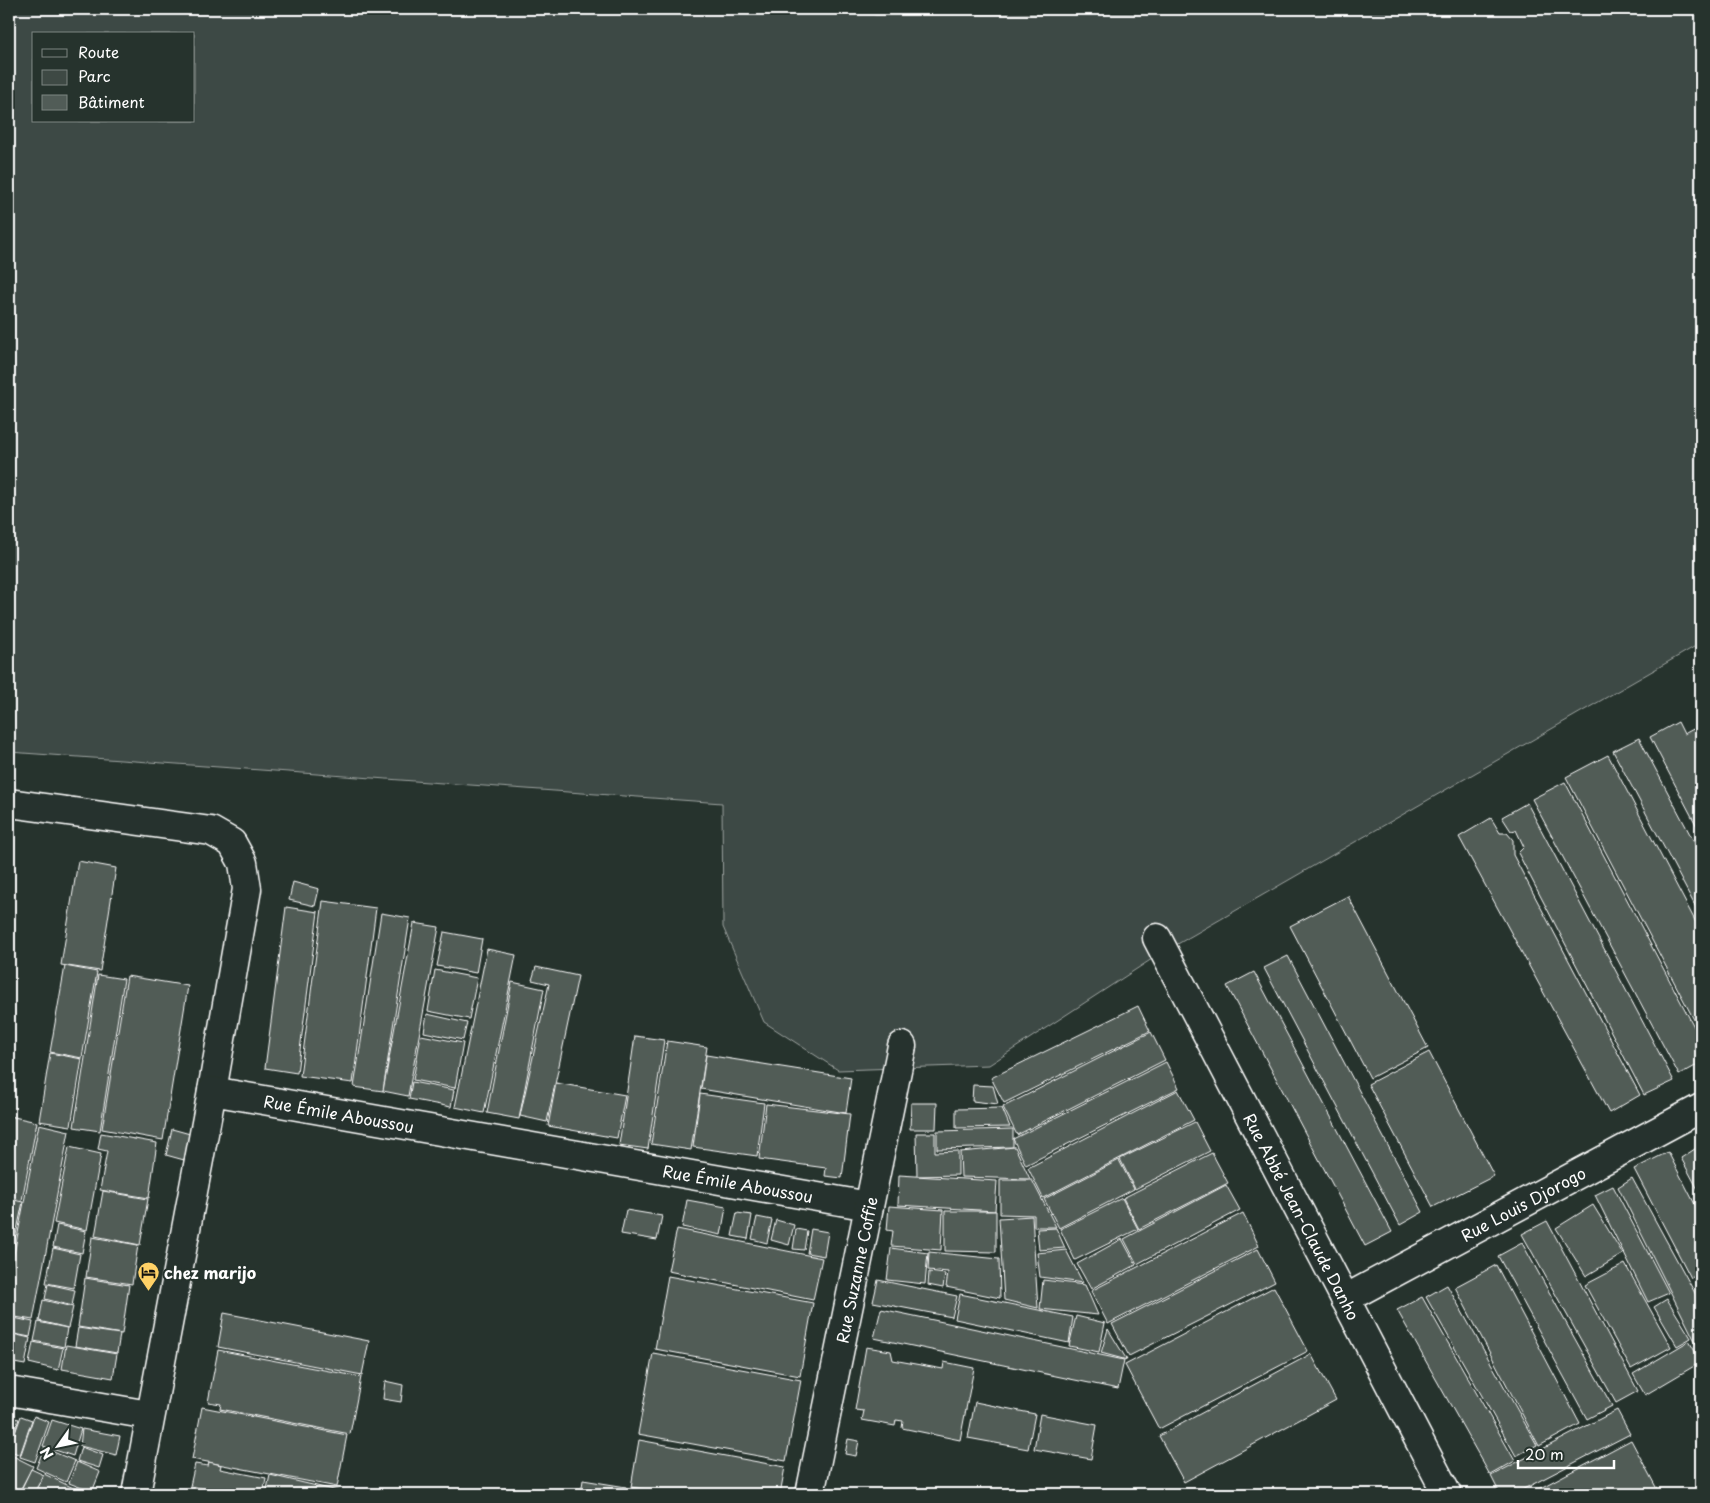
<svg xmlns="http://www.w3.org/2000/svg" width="1710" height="1503" font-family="'Playpen Sans',sans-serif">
  <rect width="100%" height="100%" fill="#26332d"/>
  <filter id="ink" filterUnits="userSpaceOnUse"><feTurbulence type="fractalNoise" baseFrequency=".02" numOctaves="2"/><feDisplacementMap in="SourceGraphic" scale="10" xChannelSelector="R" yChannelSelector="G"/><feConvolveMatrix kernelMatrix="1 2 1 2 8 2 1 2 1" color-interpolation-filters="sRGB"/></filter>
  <g filter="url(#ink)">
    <path fill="#3e4944" stroke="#9ea4a2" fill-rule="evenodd" d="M 9,9 L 842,9 L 876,15 L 1701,9 L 1701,643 L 1155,957 L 989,1065 L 838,1070 L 764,1022 L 723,927 L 722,803 L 9,752 ZM 34,34 L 194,34 L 194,121 L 34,121 Z"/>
    <g fill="#515c57" stroke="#fff">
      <polygon points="1678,722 1684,734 1701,725 1701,834 1650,737"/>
      <polygon points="1639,738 1701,855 1701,917 1613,751"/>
      <polygon points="1608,755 1701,932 1701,1033 1566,777"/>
      <polygon points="1565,782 1701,1040 1701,1063 1679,1075 1532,799"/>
      <polygon points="1527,803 1674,1081 1644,1095 1518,853 1524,847 1516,830 1511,831 1502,817"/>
      <polygon points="1491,818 1500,833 1507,833 1513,840 1513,855 1640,1095 1609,1113 1459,837"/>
      <polygon points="78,861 116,868 100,971 61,965"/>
      <polygon points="293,882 319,889 315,906 289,900"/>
      <polygon points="1348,896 1428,1048 1370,1078 1290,926"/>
      <polygon points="323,901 376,908 353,1083 300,1076"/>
      <polygon points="286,907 318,912 297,1073 265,1068"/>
      <polygon points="381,913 410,918 383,1091 354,1087"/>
      <polygon points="414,923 439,927 408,1096 383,1091"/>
      <polygon points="444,932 482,939 476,973 437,966"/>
      <polygon points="487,949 516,955 484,1113 455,1107"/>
      <polygon points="1288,956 1423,1212 1400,1225 1264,968"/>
      <polygon points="65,966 97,972 82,1058 50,1052"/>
      <polygon points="536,967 578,976 547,1122 520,1116 549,984 532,980"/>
      <polygon points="435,970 477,978 469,1019 428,1011"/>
      <polygon points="1254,972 1392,1232 1365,1246 1227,986"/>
      <polygon points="98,975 124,979 100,1131 74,1127"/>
      <polygon points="127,976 188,986 163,1140 102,1129"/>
      <polygon points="512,982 544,989 519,1119 487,1113"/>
      <polygon points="1138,1006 1150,1031 1004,1103 991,1078"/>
      <polygon points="427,1014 467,1023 463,1040 424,1032"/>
      <polygon points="1151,1032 1165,1060 1017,1135 1003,1107"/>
      <polygon points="421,1035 463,1043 455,1088 413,1080"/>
      <polygon points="635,1036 664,1040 648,1149 619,1145"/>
      <polygon points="667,1041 707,1047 691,1150 651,1144"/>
      <polygon points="1429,1052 1494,1176 1433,1207 1368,1084"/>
      <polygon points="50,1053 82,1059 71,1126 39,1121"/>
      <polygon points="706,1055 851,1078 846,1113 701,1089"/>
      <polygon points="1166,1062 1179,1088 1026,1165 1013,1139"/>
      <polygon points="412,1082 454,1090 451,1107 409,1099"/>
      <polygon points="556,1083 625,1095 617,1138 548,1126"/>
      <polygon points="973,1085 993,1086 998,1104 972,1101"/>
      <polygon points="1178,1090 1194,1120 1043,1198 1028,1168"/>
      <polygon points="700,1094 764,1103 757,1156 693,1147"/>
      <polygon points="911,1103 937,1103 936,1129 910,1129"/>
      <polygon points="766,1104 850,1114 842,1178 825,1176 826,1168 759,1159"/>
      <polygon points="1002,1108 1010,1127 956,1128 956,1109"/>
      <polygon points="9,1116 37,1122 22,1200 9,1198"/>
      <polygon points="1195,1122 1210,1151 1135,1189 1120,1159"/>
      <polygon points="39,1124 69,1131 33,1320 9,1316 9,1280"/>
      <polygon points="172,1129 190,1134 184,1160 166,1155"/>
      <polygon points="1013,1129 1013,1147 937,1149 937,1131"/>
      <polygon points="101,1133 157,1143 149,1198 100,1190 107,1151 98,1149"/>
      <polygon points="916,1133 935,1133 935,1152 958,1151 958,1175 917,1176"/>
      <polygon points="1701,1145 1701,1195 1681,1158"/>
      <polygon points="69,1147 101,1154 87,1230 54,1223"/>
      <polygon points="1015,1147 1030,1179 961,1177 960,1152"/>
      <polygon points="1668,1152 1701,1216 1701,1273 1691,1278 1634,1169"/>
      <polygon points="1212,1153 1228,1183 1139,1229 1123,1198"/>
      <polygon points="1119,1160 1134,1189 1059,1228 1044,1199"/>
      <polygon points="899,1175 997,1181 995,1211 898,1205"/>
      <polygon points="1632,1178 1701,1304 1701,1353 1618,1187"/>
      <polygon points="1000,1180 1032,1180 1056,1227 1034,1227 1034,1215 1000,1214"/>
      <polygon points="1226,1185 1240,1210 1137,1264 1124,1239"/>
      <polygon points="1613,1186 1669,1293 1648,1302 1595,1195"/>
      <polygon points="103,1191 148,1199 140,1245 95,1236"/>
      <polygon points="1122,1198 1138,1229 1075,1260 1060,1229"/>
      <polygon points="9,1199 23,1202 9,1267"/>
      <polygon points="687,1200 726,1207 721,1235 682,1227"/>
      <polygon points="1593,1205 1623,1254 1586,1276 1556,1228"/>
      <polygon points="889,1206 943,1210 941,1250 891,1246 893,1231 887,1230"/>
      <polygon points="626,1210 662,1216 657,1240 621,1234"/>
      <polygon points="945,1211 996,1211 996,1252 945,1251"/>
      <polygon points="737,1213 752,1215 748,1239 732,1236"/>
      <polygon points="1243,1213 1259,1246 1108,1324 1091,1291"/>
      <polygon points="1032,1216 1038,1308 1004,1300 999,1218"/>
      <polygon points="757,1217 772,1220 767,1243 752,1239"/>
      <polygon points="776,1220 794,1225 789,1245 771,1240"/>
      <polygon points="1547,1221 1638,1391 1616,1403 1522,1234"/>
      <polygon points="57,1225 86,1231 82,1253 53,1247"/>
      <polygon points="1056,1228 1065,1248 1039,1250 1037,1229"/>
      <polygon points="677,1229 822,1258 813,1300 668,1271"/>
      <polygon points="796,1229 807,1231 804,1250 793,1249"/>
      <polygon points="811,1229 828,1232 824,1256 807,1253"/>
      <polygon points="92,1237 138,1245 132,1284 86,1277"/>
      <polygon points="1122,1239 1136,1265 1091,1289 1077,1264"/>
      <polygon points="1522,1243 1612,1406 1587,1419 1498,1256"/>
      <polygon points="53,1248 80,1254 74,1288 46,1283"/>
      <polygon points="891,1248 928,1253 925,1284 887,1280"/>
      <polygon points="1258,1249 1275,1282 1129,1356 1112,1324"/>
      <polygon points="1066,1250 1083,1283 1040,1277 1037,1253"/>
      <polygon points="929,1252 999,1259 1000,1298 946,1287 948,1272 928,1270"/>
      <polygon points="1625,1264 1671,1347 1631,1369 1585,1285"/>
      <polygon points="1496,1265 1580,1424 1539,1446 1455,1287"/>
      <polygon points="929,1272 945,1274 943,1288 928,1285"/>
      <polygon points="668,1276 813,1303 800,1376 655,1349"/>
      <polygon points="85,1278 129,1285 122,1334 78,1327"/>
      <polygon points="878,1280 957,1296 952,1317 873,1302"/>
      <polygon points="1043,1280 1085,1285 1098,1315 1040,1309"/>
      <polygon points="48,1284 75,1290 72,1306 45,1299"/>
      <polygon points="1447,1285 1537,1445 1516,1456 1426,1297"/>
      <polygon points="1274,1287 1308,1351 1159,1429 1125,1365"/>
      <polygon points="960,1294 1073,1317 1069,1343 955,1319"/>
      <polygon points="1422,1297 1515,1461 1490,1475 1397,1310"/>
      <polygon points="1667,1299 1691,1338 1677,1346 1654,1307"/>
      <polygon points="43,1300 73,1307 68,1328 39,1321"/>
      <polygon points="881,1309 1124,1360 1118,1389 874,1338"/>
      <polygon points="224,1313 369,1341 362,1375 218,1347"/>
      <polygon points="1076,1316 1105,1323 1099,1352 1069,1346"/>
      <polygon points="9,1317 33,1322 30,1337 9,1333"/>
      <polygon points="38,1322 67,1328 64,1347 34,1341"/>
      <polygon points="78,1328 120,1334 117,1353 75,1346"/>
      <polygon points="1108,1329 1127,1360 1101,1353"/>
      <polygon points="9,1333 30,1338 25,1365 9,1362"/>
      <polygon points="1689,1341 1701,1362 1645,1395 1633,1374"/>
      <polygon points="33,1342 63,1348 58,1370 29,1363"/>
      <polygon points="66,1345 117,1354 113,1378 62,1369"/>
      <polygon points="866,1347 891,1351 893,1360 943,1369 944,1362 974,1368 960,1440 902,1428 903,1421 896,1420 895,1426 862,1420 864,1411 855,1410"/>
      <polygon points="218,1350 361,1377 350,1434 220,1409 221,1404 208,1402"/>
      <polygon points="653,1353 801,1380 786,1461 638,1434"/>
      <polygon points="1311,1354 1336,1400 1184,1482 1159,1436"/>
      <polygon points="385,1381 403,1385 401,1402 383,1399"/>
      <polygon points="975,1402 1035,1414 1028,1449 968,1438"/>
      <polygon points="202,1407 347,1435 337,1487 192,1459"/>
      <polygon points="1617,1410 1630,1434 1514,1494 1500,1494 1491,1476"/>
      <polygon points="1040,1414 1097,1425 1091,1459 1034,1449"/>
      <polygon points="21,1416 32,1420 20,1455 9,1450"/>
      <polygon points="34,1416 49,1422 35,1462 20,1457"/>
      <polygon points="10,1417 19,1419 9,1450 9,1419"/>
      <polygon points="52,1420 81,1429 73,1456 43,1446"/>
      <polygon points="82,1429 120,1436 116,1455 80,1446"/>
      <polygon points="848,1439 859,1441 856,1456 845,1454"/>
      <polygon points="639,1440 785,1467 780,1494 671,1494 631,1487"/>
      <polygon points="1631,1440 1657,1489 1647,1494 1529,1494"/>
      <polygon points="81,1447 103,1455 99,1468 77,1461"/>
      <polygon points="44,1448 75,1461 66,1482 36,1468"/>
      <polygon points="9,1454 33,1466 18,1494 9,1494"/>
      <polygon points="77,1462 100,1472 92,1492 69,1483"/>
      <polygon points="209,1462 221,1465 220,1469 266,1478 263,1494 230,1494 190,1486 195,1464 208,1466"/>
      <polygon points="31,1469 44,1475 33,1494 19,1494"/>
      <polygon points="44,1474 86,1494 35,1494"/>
      <polygon points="270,1475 338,1491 337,1494 266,1494"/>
      <polygon points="583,1480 626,1487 625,1494 581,1494"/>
    </g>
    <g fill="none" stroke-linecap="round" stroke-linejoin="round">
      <defs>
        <g id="street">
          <polyline points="9,803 211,831 232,843 243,863 247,889 212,1091"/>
          <path id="s1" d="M 1157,938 L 1447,1494"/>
          <path id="s2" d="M 1345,1299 L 1701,1108"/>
          <polyline points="9,1391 149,1415"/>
          <path id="s3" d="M 136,1494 L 212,1091 L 869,1206"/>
          <path id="s4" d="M 810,1494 L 902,1046"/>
        </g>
      </defs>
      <use href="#street" stroke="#fff" stroke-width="31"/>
      <use href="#street" stroke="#26332d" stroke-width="28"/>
    </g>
  </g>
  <defs>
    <symbol id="hotel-pin" viewBox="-11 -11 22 30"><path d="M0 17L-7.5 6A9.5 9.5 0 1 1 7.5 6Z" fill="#ffd166" stroke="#26332d"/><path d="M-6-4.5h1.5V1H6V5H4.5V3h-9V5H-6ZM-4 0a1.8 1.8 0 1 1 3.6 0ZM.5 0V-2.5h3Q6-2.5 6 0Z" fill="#111"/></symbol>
  </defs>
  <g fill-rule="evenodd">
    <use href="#hotel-pin" x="136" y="1260" width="25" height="34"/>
  </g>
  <g text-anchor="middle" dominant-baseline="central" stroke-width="4" stroke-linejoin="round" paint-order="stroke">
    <g font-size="16" fill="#fff" stroke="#26332d">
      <text stroke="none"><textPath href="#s3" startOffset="539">Rue Émile Aboussou</textPath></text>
      <text stroke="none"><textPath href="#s3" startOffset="944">Rue Émile Aboussou</textPath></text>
      <text stroke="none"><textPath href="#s2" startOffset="202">Rue Louis Djorogo</textPath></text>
      <text stroke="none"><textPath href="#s1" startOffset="314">Rue Abbé Jean-Claude Danho</textPath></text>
      <text stroke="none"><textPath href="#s4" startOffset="229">Rue Suzanne Coffie</textPath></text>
    </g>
    <g font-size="16" font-weight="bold" fill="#fff" stroke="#26332d" text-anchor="start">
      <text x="164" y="1272">chez marijo</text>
    </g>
  </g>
  <rect width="1710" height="1503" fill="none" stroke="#26332d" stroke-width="30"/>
  <rect x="15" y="15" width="1680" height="1473" fill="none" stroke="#fff" stroke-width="2" filter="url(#ink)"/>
  <rect x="32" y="32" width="162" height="90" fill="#26332d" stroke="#7d8581"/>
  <rect x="42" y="49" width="25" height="8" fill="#26332d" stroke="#7d8581"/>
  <text x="78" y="58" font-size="15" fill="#ffffff">Route</text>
  <rect x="42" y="70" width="25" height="15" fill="#3e4944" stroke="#7d8581"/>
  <text x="78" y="82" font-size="15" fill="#ffffff">Parc</text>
  <rect x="42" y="95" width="25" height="15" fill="#515c57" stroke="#7d8581"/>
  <text x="78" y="108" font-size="15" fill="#ffffff">Bâtiment</text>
  <g transform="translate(58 1446) rotate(237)" stroke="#26332d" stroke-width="4" paint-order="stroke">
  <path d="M0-4L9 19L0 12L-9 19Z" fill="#ffffff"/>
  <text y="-8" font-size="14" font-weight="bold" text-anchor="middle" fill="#ffffff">N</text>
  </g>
  <path d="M1518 1460v8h96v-8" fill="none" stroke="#ffffff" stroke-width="2.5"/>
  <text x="1525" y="1460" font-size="15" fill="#ffffff" stroke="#26332d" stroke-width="4" paint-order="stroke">20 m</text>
</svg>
